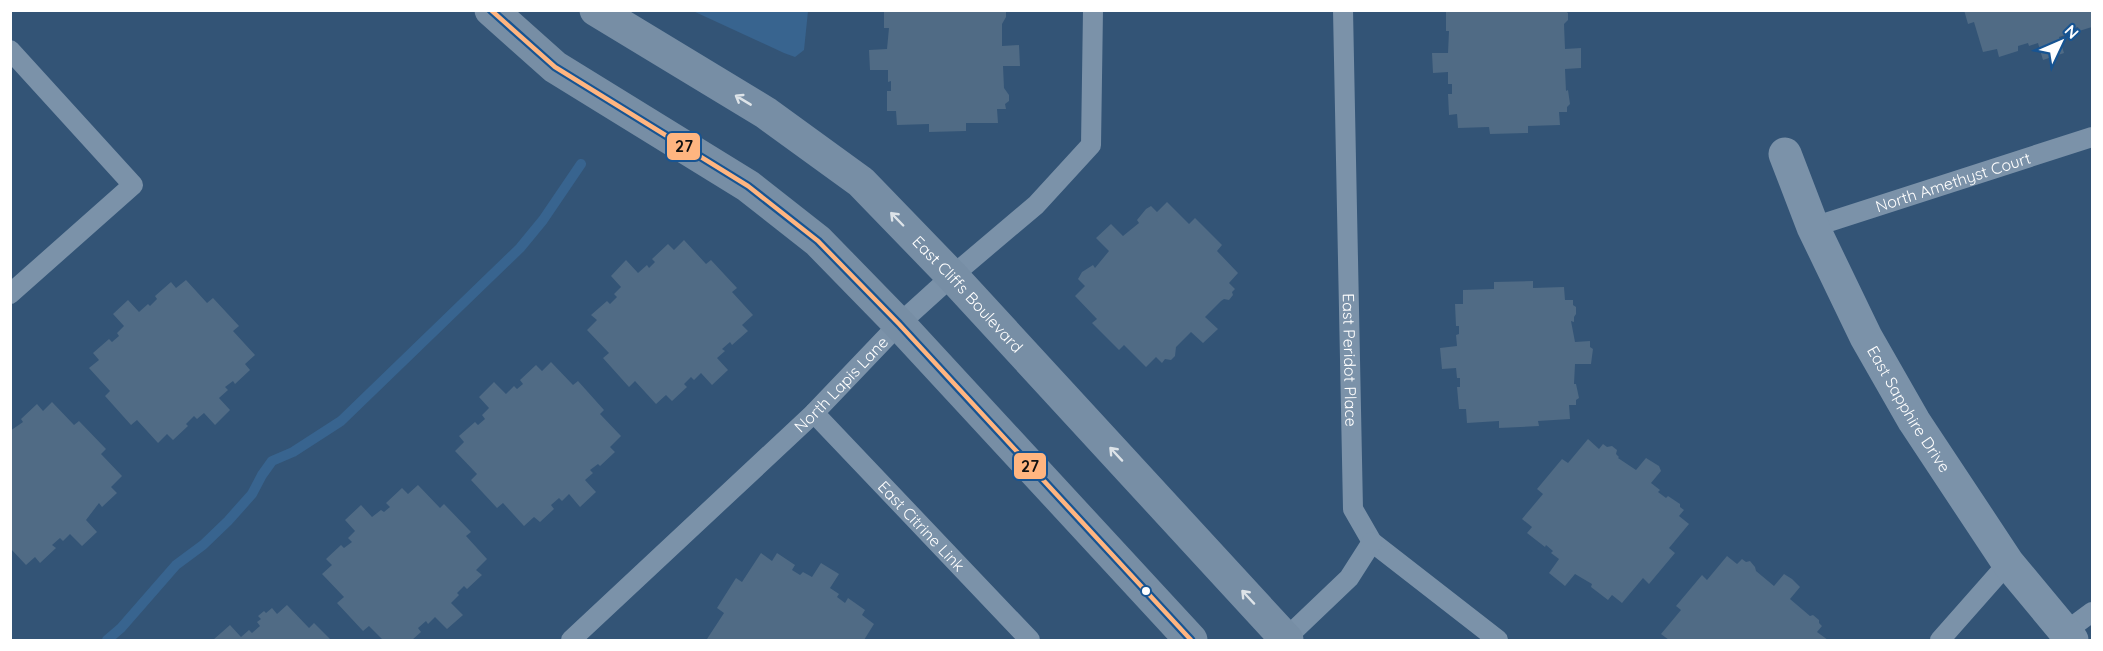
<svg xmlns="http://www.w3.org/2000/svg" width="2103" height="651" font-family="Quicksand,sans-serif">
  <rect width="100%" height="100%" fill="#335476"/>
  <polygon fill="#38648f" points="693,11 808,11 804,50 795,57 784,53"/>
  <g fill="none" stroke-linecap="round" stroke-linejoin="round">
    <polyline stroke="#38648f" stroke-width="10" points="107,640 121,628 176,565 203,545 228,521 252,494 262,475 272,461 293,452 341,421 520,248 543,220 581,164"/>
  </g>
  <g fill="#506b85">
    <polygon points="884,10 1006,10 1006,17 1002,24 1002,46 1019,45 1020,66 1003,66 1004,88 1009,95 1009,101 1005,104 1006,109 997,109 998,123 966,123 966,131 929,132 929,124 897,125 896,111 887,111 887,91 891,91 891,81 888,82 888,70 870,70 869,50 887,49 889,28 884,28"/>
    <polygon points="1446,10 1564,10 1568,13 1568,20 1564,24 1565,49 1581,48 1581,68 1565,69 1566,91 1568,90 1570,104 1567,107 1567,112 1559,112 1560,125 1528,126 1528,133 1490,134 1489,127 1458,128 1457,114 1449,115 1448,94 1452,94 1452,84 1448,84 1448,72 1433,73 1432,53 1448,53 1449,31 1446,31"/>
    <polygon points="1964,10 2092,10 2092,27 2079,31 2078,27 2067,30 2068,34 2059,37 2064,53 2043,60 2038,43 2029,46 2028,43 2018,46 2018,51 1999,57 1997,49 1983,52 1974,22 1968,24"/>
    <polygon points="1167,202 1189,224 1195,218 1222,245 1217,251 1238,273 1229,283 1235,289 1232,292 1233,295 1229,300 1224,299 1221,301 1205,317 1218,329 1203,343 1191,332 1176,347 1175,356 1171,360 1165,359 1162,363 1156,357 1146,367 1124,345 1119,350 1092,323 1097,319 1075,296 1085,286 1078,279 1082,272 1093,265 1095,268 1109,251 1096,238 1111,224 1123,236 1139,223 1137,220 1146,209 1151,206 1157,212"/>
    <polygon points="684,240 706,264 711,260 737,288 732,292 753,315 742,325 748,331 732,345 730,342 722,349 725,351 717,358 728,370 712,385 701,373 694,380 691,377 684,384 687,387 672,401 666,395 656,404 635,381 629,387 603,358 609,353 587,330 597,320 591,315 607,301 610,304 617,297 614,294 621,287 611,276 626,260 638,273 647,265 649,268 655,262 652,259 668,244 674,250"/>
    <polygon points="186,280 207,303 213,298 239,326 233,331 255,355 245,364 250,370 235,384 233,381 225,387 228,390 219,398 230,410 215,425 204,413 197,419 194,416 186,424 188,426 173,440 167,434 158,443 137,420 131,425 105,396 110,391 89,368 99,360 93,353 109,339 112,342 119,336 117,333 124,326 113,314 128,300 139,312 148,304 150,306 157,299 155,296 171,282 176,288"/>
    <polygon points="1533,281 1533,288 1564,287 1565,300 1573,300 1573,305 1576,307 1576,314 1574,317 1574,322 1571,321 1575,342 1590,341 1590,347 1593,349 1591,364 1575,364 1574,384 1576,384 1579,398 1576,400 1576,405 1569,405 1570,419 1538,421 1539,426 1499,428 1499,421 1467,423 1466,409 1459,409 1457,387 1460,387 1460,378 1457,378 1456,368 1442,369 1440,348 1457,346 1456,335 1459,334 1459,326 1456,326 1455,304 1463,304 1463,290 1494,289 1494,282"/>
    <polygon points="551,362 573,385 578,381 604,410 600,414 621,436 610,447 615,452 600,466 598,464 590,470 593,473 585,480 596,492 580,507 569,494 562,501 559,498 551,505 554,509 540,522 534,517 524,526 503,503 497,508 471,480 477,474 455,451 464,442 459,436 475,422 478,425 485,419 482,415 489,408 479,397 494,382 506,394 514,386 517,389 523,384 520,380 536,365 542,371"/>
    <polygon points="52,402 74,425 79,421 106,449 101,454 122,476 111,487 117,493 102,507 99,503 86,520 97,532 82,546 70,534 63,541 60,538 52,545 56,548 40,563 35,557 26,565 10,548 10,431 23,422 21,419 37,404 43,411"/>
    <polygon points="1588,439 1599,449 1603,444 1607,447 1612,446 1617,450 1616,454 1619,457 1618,458 1636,470 1646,458 1659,466 1661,471 1651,483 1660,490 1658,492 1666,498 1668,496 1680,504 1680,507 1684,510 1679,516 1689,524 1669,548 1675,553 1649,584 1643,578 1622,603 1612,595 1608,600 1591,587 1592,584 1575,574 1565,586 1549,573 1559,559 1551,553 1553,551 1546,545 1545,547 1527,533 1532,527 1522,519 1543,494 1537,489 1562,459 1568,463"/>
    <polygon points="418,485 440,508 444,504 471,532 466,536 487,559 476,570 482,575 467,589 464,586 457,593 459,595 451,603 463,615 447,629 435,617 428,624 426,621 418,628 421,632 412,640 383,640 369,626 363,631 337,603 344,597 322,574 332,565 326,559 341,545 344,548 352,542 348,538 355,531 345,520 361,505 372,517 381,510 384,512 390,507 386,503 402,488 408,494"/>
    <polygon points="761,553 772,561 777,553 795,565 792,570 800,575 803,572 812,577 821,563 839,574 830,588 839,594 837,597 845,603 848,598 865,610 862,615 874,624 864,640 707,639 724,613 717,608 736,578 742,582"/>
    <polygon points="1727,556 1737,564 1742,559 1746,562 1750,561 1755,567 1756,571 1774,586 1784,574 1792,579 1800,587 1790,599 1810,616 1813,615 1819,620 1819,623 1822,626 1817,632 1828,640 1669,640 1661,634 1681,610 1676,606 1702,575 1707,580"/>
    <polygon points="287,605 309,628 314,623 331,640 213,640 230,625 241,637 249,630 252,633 260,626 257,622 261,619 258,616 264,611 266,613 272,608 277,614"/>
  </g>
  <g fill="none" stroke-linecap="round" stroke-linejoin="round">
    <g stroke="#7b92a9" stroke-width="20">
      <path id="s1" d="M 1343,10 L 1353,509 L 1372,542 L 1498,640"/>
      <polyline points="10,50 133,185 10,294"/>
      <path id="s2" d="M 1813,227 L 2092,137"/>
      <path id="s3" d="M 814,413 L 1030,640"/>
      <polyline points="2065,632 2092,612"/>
      <path id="s4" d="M 571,640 L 814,413 L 899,324 L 952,276 L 1036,205 L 1091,145 L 1093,10"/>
      <polyline points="1284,640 1349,578 1372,542"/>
      <polyline points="1940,640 2008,563"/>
    </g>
    <path stroke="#7b92a9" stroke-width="33" id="s5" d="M 1785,154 L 1813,227 L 1866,337 L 1914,421 L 2008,563 L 2072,640"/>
    <g stroke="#778ea5" stroke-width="33">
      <polyline points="491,10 555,67 748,186 818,241 899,324 1191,640"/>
      <path id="s6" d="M 596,10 L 766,113 L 861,182 L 952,276 L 1287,640"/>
    </g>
    <defs>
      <polyline id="bus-1" points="491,10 555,67 748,186 818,241 899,324 1191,640"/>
    </defs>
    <use href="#bus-1" stroke="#175492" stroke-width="9"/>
    <use href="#bus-1" stroke="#ffb580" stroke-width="4.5"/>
  </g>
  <defs><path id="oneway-shaft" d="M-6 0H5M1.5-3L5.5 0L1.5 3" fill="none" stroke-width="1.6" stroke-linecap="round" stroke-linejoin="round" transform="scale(1.5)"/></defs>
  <g stroke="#dde3e8">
    <use href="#oneway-shaft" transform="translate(743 100) rotate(-149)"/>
    <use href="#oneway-shaft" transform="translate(897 219) rotate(-134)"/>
    <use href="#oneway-shaft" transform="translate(1116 454) rotate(-133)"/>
    <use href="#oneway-shaft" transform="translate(1248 597) rotate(-133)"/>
  </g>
  <circle fill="#fff" stroke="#175492" stroke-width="2" cx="1146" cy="591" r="5"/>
  <g text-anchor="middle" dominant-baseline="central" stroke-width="4.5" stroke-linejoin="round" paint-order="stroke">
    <g font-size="16" fill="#fff" stroke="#175492">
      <text stroke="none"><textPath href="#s2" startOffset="147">North Amethyst Court</textPath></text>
      <text stroke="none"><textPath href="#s6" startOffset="471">East Cliffs Boulevard</textPath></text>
      <text stroke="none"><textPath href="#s1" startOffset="350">East Peridot Place</textPath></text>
      <text stroke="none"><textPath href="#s4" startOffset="372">North Lapis Lane</textPath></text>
      <text stroke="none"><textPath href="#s5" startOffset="284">East Sapphire Drive</textPath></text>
      <text stroke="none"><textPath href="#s3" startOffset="156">East Citrine Link</textPath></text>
    </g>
  </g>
  <g stroke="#175492" stroke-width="2">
    <rect x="666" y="132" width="35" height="29" rx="6" fill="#ffb580"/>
    <rect x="1013" y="452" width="34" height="28" rx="6" fill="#ffb580"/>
  </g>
  <g font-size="16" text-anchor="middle" font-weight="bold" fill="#111">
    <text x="684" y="152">27</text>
    <text x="1030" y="472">27</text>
  </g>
  <rect width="2103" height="651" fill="none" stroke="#ffffff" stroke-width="24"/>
  <g transform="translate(2061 42) rotate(46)" stroke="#175492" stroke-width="4.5" paint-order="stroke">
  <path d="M0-4.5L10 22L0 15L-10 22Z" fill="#ffffff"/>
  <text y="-9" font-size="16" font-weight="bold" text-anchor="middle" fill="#ffffff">N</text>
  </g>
</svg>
